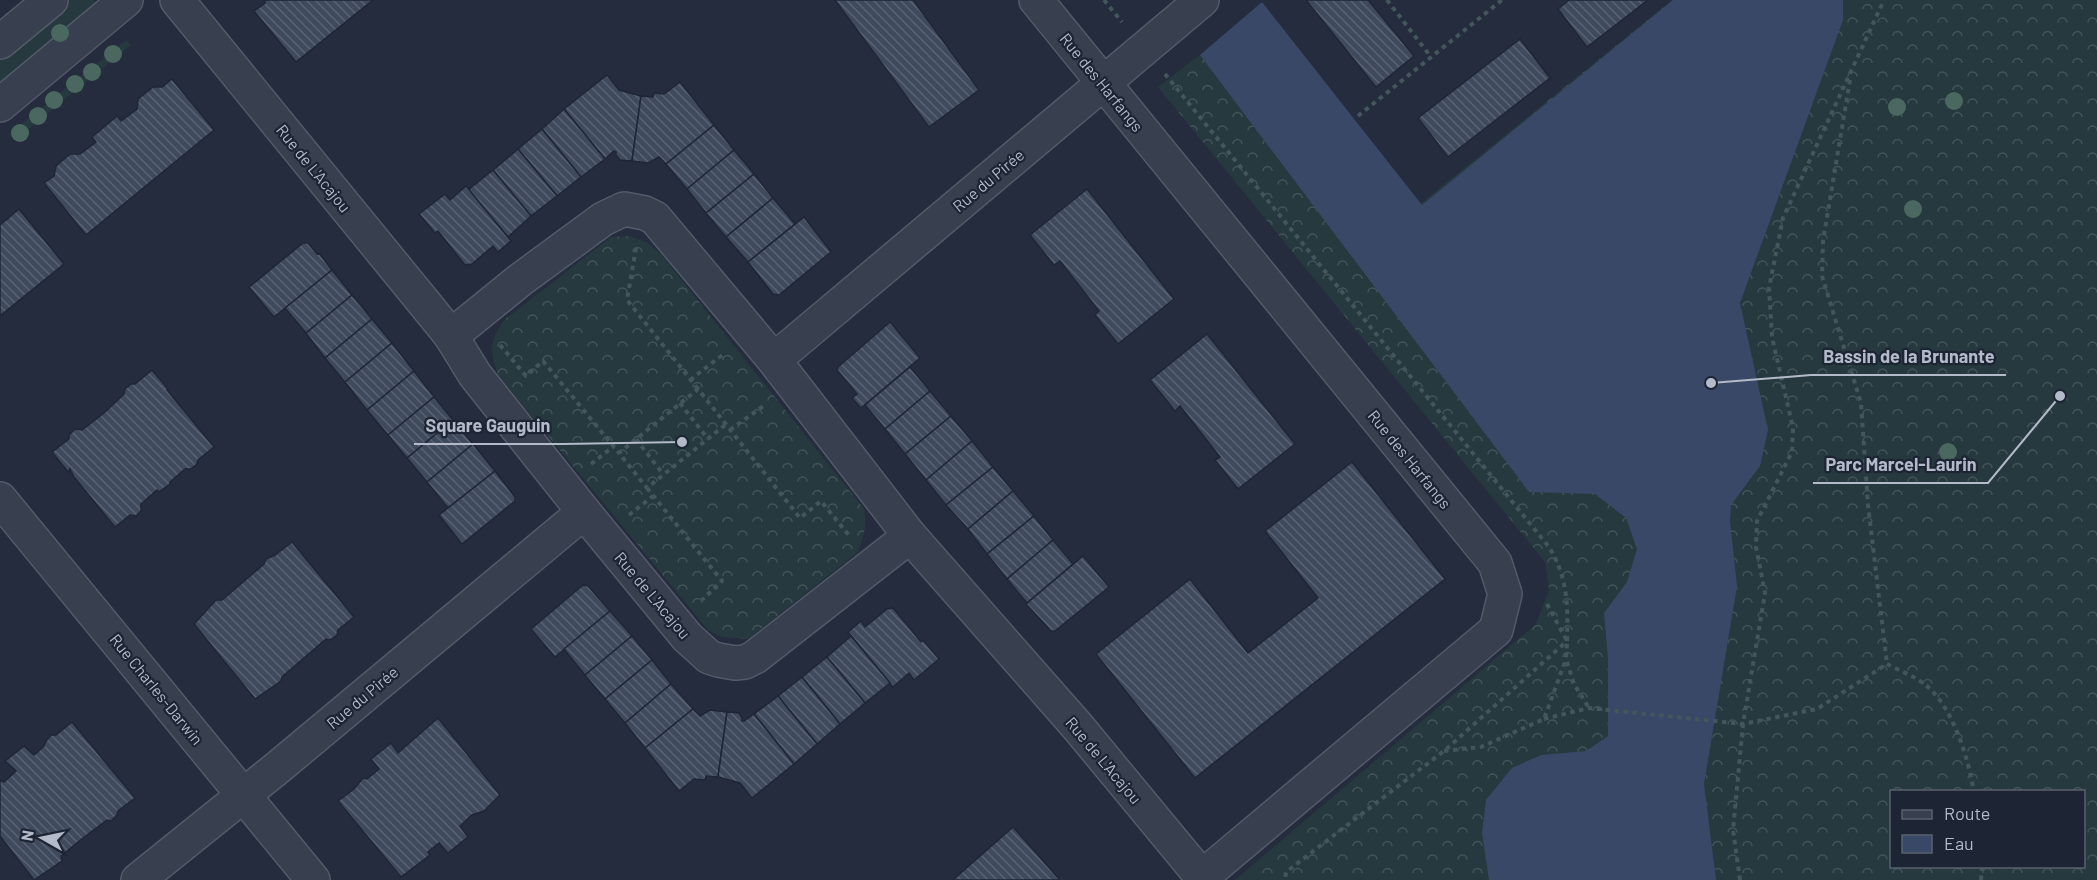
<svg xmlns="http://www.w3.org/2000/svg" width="2097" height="880" font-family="Barlow,sans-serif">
  <defs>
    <pattern id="forest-crowns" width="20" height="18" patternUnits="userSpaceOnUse" patternTransform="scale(1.5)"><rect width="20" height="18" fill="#26393f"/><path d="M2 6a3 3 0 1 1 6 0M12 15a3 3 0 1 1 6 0" fill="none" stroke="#435459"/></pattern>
    <pattern id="building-back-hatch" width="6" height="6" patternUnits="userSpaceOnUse" patternTransform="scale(1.5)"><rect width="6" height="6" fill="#404a5d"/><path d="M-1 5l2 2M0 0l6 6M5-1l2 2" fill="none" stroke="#596273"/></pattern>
  </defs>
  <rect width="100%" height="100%" fill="#242c3e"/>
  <g fill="#26393f">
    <polygon points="67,0 94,0 102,9 0,94 0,55"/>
    <polygon points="126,40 131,45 15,140 9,134"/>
  </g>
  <g fill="url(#forest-crowns)" fill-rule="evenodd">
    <path d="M 1672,0 L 2097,0 L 2097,880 L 1235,880 L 1536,624 L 1549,590 L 1545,562 L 1158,87 L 1200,55 L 1262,2 L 1420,204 ZM 1892,792 L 2084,792 L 2084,866 L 1892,866 Z"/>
    <path d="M 629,236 L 646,242 L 661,254 L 864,509 C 867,526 864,536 858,552 L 748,639 L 722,637 L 708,630 L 498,375 C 490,351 489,341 504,320 L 611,237 Z"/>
  </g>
  <polygon fill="#394867" points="1673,0 1843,0 1843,20 1740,303 1768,430 1760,466 1731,505 1730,521 1737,586 1704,784 1716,880 1489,880 1482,833 1486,800 1512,768 1541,755 1586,751 1608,736 1608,659 1604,613 1627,582 1637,549 1626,518 1595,494 1529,492 1200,55 1262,2 1422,205"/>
  <g fill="url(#building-back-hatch)" stroke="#1f2635" stroke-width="1.5">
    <polygon points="265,0 373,0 296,62 254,11 265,3"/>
    <polygon points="835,0 913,0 979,90 929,127"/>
    <polygon points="1306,0 1368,0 1414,56 1376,87"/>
    <polygon points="1569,0 1648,0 1587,47 1558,9"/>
    <polygon points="1520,39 1550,78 1448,157 1418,118"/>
    <polygon points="607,75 619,90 641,96 632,161 620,160 616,155 616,152 614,151 605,159 564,109"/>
    <polygon points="172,79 214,130 86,235 44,183 54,176 56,166 70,154 80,154 96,142 92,137 117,116 121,121 137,109 138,99 153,87 162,87"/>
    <polygon points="680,82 714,125 666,164 659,157 648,163 632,161 641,96 653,97 654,93 664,94"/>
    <polygon points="564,109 605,159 581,177 542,129"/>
    <polygon points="714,125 734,150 687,189 666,164"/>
    <polygon points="542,129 581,177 557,196 518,149"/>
    <polygon points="518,149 557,196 531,216 493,170"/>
    <polygon points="734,150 754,174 706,213 687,189"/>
    <polygon points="493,170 531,216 508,237 468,190"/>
    <polygon points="754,174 773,198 726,237 706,213"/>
    <polygon points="466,186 511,241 498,252 493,246 472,264 465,265 438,231 435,233 419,214 445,194 450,200"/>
    <polygon points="1087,189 1174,299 1118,344 1095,315 1099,311 1060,261 1054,265 1030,235"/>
    <polygon points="773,198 795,224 748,262 726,237"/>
    <polygon points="19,209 64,264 0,316 0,225"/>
    <polygon points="804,217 831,252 779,295 773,294 748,262"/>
    <polygon points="303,243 308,243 317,254 319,253 332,270 274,317 249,287"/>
    <polygon points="332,270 352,295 306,333 285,308"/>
    <polygon points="352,295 372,319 325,358 306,333"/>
    <polygon points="372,319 392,343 345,382 325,358"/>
    <polygon points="890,322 920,358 861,408 852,398 857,394 837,370 838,367"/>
    <polygon points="1207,334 1295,444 1238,489 1215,460 1220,457 1180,406 1175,411 1150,380"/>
    <polygon points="392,343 414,371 367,410 345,382"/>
    <polygon points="910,367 930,391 885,429 865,405"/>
    <polygon points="152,370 168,389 167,390 214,447 198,460 197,464 191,469 185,469 170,482 170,484 159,492 157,490 141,504 141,511 136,516 130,515 115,527 74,477 70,469 68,472 52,452 69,439 69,435 75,429 82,430 104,413 124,394 125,389 131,384 135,384"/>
    <polygon points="414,371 434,397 388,435 367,410"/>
    <polygon points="930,391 951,416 905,454 885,429"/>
    <polygon points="434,397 453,420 407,458 388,435"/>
    <polygon points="951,416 972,441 926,480 905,454"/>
    <polygon points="453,420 473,444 427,482 407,458"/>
    <polygon points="972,441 993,467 946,505 926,480"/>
    <polygon points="473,444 495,471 448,508 427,482"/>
    <polygon points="1352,462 1445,579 1195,778 1096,654 1190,579 1248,653 1318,598 1265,531"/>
    <polygon points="993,467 1013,491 968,529 946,505"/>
    <polygon points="495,471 515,497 515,501 462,544 439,515"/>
    <polygon points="1013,491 1034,516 987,554 968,529"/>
    <polygon points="1034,516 1053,540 1007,579 987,554"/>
    <polygon points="1053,540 1073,564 1027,603 1007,579"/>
    <polygon points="292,542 354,617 338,630 337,635 330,640 326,639 282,677 281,681 255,699 194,624 216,600 222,600 264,564 266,559 275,555"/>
    <polygon points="1083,556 1109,587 1055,631 1051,631 1026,604"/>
    <polygon points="583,585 588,586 610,611 555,657 531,629"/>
    <polygon points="893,608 921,642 923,640 939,659 914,680 909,673 893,687 848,632 861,621 865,627 887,609"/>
    <polygon points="610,611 632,636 585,675 564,649"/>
    <polygon points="632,636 652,660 605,699 585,675"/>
    <polygon points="851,636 890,683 865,703 827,657"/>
    <polygon points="827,657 865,703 840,724 802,677"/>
    <polygon points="652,660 671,684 625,723 605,699"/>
    <polygon points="802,677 840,724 817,744 778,696"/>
    <polygon points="671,684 693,709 645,748 625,723"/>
    <polygon points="778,696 817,744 794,764 754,714"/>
    <polygon points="693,709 700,716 710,710 727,712 718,777 706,776 705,780 694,779 679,791 645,748"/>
    <polygon points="727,712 739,713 742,718 742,721 744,721 754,714 794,764 752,798 740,783 718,777"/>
    <polygon points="438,718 500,795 484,811 472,815 460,826 468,837 448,853 439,843 428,852 430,855 401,877 338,801 354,789 363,778 367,779 379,769 371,759 391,743 398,753"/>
    <polygon points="72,722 135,798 118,811 117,815 111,821 107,820 83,838 61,856 62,861 34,880 0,836 0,780 4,782 16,771 5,761 24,746 34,755 44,746 46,741 51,735 56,735"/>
    <polygon points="1013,827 1060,880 955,880 954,879"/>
  </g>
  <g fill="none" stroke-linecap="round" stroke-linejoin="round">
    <defs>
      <g id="minor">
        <polyline points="177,0 430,310 451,336 475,375 584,512 687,637 709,657 718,660 735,663 745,662 755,657 910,536"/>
        <polyline points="1036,0 1495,563 1505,594 1496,630 1202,877 1201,880"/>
        <polyline points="0,42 51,0"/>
        <polyline points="0,105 126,0"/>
        <polyline points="451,336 520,280 603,219 624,209 645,213 655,218 774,360 910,536 1078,727 1202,877"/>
        <polyline points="774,360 1202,0"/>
        <polyline points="0,499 313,880"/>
        <polyline points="138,880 276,769 584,512"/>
      </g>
    </defs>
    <use href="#minor" stroke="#535a69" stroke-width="36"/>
    <g stroke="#44565c" stroke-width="4" stroke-dasharray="4.5 4.5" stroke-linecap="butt">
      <polyline points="1104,0 1122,22"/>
      <polyline points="1387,0 1431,57"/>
      <path d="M 1165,74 L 1549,547 C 1568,578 1568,606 1567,641 L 1444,751 L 1286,872 L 1285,880"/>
      <polyline points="1850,80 1823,241 1822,276 1861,403 1868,505 1887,664"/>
      <polyline points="1358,116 1502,0"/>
      <polyline points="636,248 627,300 698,389"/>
      <polyline points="500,345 526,376 543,361 619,453"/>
      <polyline points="690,380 725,353"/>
      <polyline points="680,403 708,439"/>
      <polyline points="725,425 647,488 619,453 698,389 800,518 821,501 851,538"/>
      <polyline points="730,430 766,404"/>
      <polyline points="636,439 663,474"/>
      <polyline points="591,464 614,446"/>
      <polyline points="647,488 722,581 702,600"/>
      <polyline points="629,515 653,496"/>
      <polyline points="1547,604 1567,641 1566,659 1574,684 1589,708"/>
      <path d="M 1887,664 C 1900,671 1917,677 1928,687 C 1954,710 1968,758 1974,792"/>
      <polyline points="1544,719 1589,708 1743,724 1817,709 1887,664"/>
      <polyline points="1444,751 1481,747 1544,719 1566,659"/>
      <polyline points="1740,880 1733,830 1743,724 1765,593 1756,547 1757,521 1792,452 1793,428 1772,337 1769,288 1783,218 1884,0"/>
      <polyline points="1981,880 1982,866"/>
    </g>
    <use href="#minor" stroke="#383f4e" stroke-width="33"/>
  </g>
  <g fill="#4a685f">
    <circle cx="60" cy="33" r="9"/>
    <circle cx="113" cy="54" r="9"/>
    <circle cx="92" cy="72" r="9"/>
    <circle cx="75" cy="84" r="9"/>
    <circle cx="54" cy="100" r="9"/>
    <circle cx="1954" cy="101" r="9"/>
    <circle cx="1897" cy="107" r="9"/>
    <circle cx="38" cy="116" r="9"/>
    <circle cx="20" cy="133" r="9"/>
    <circle cx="1913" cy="209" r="9"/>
    <circle cx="1948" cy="452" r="9"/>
  </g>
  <g text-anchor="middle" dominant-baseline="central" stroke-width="4.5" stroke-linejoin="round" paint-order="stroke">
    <g font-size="16" fill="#b3bac9" stroke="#1d2433">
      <text transform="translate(1102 82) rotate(51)">Rue des Harfangs</text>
      <text transform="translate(314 168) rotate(51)">Rue de L'Acajou</text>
      <text transform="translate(988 180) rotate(-40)">Rue du Pirée</text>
      <text transform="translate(1410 459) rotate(51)">Rue des Harfangs</text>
      <text transform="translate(653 595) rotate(50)">Rue de L'Acajou</text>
      <text transform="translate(157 689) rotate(51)">Rue Charles-Darwin</text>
      <text transform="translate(362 697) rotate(-40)">Rue du Pirée</text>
      <text transform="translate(1104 760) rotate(50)">Rue de L'Acajou</text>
    </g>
  </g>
  <path fill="none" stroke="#b3bac9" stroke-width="2" d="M1711 383L1811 375H2006M682 442L563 444H414M2060 396L1988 483H1813"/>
  <g fill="#b3bac9" stroke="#1d2433" stroke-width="2">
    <circle cx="1711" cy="383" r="6"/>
    <circle cx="682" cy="442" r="6"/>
    <circle cx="2060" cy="396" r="6"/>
  </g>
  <g font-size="18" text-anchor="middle" font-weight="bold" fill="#b3bac9" stroke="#1d2433" stroke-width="4.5" stroke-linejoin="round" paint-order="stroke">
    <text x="1909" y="363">Bassin de la Brunante</text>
    <text x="488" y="432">Square Gauguin</text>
    <text x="1901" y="471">Parc Marcel-Laurin</text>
  </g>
  <rect x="1890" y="790" width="195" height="78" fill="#1d2433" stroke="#59606f" stroke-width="1.5"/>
  <rect x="1902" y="810" width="30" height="9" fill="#383f4e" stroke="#59606f" stroke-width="1.5"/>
  <text x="1944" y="820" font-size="18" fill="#b3bac9">Route</text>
  <rect x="1902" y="835" width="30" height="18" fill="#394867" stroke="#59606f" stroke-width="1.5"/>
  <text x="1944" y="850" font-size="18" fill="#b3bac9">Eau</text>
  <g transform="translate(42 838) rotate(279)" stroke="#1d2433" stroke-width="4.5" paint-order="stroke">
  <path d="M0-4.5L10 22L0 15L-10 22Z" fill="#b3bac9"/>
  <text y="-9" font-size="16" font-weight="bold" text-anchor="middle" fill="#b3bac9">N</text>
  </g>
</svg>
